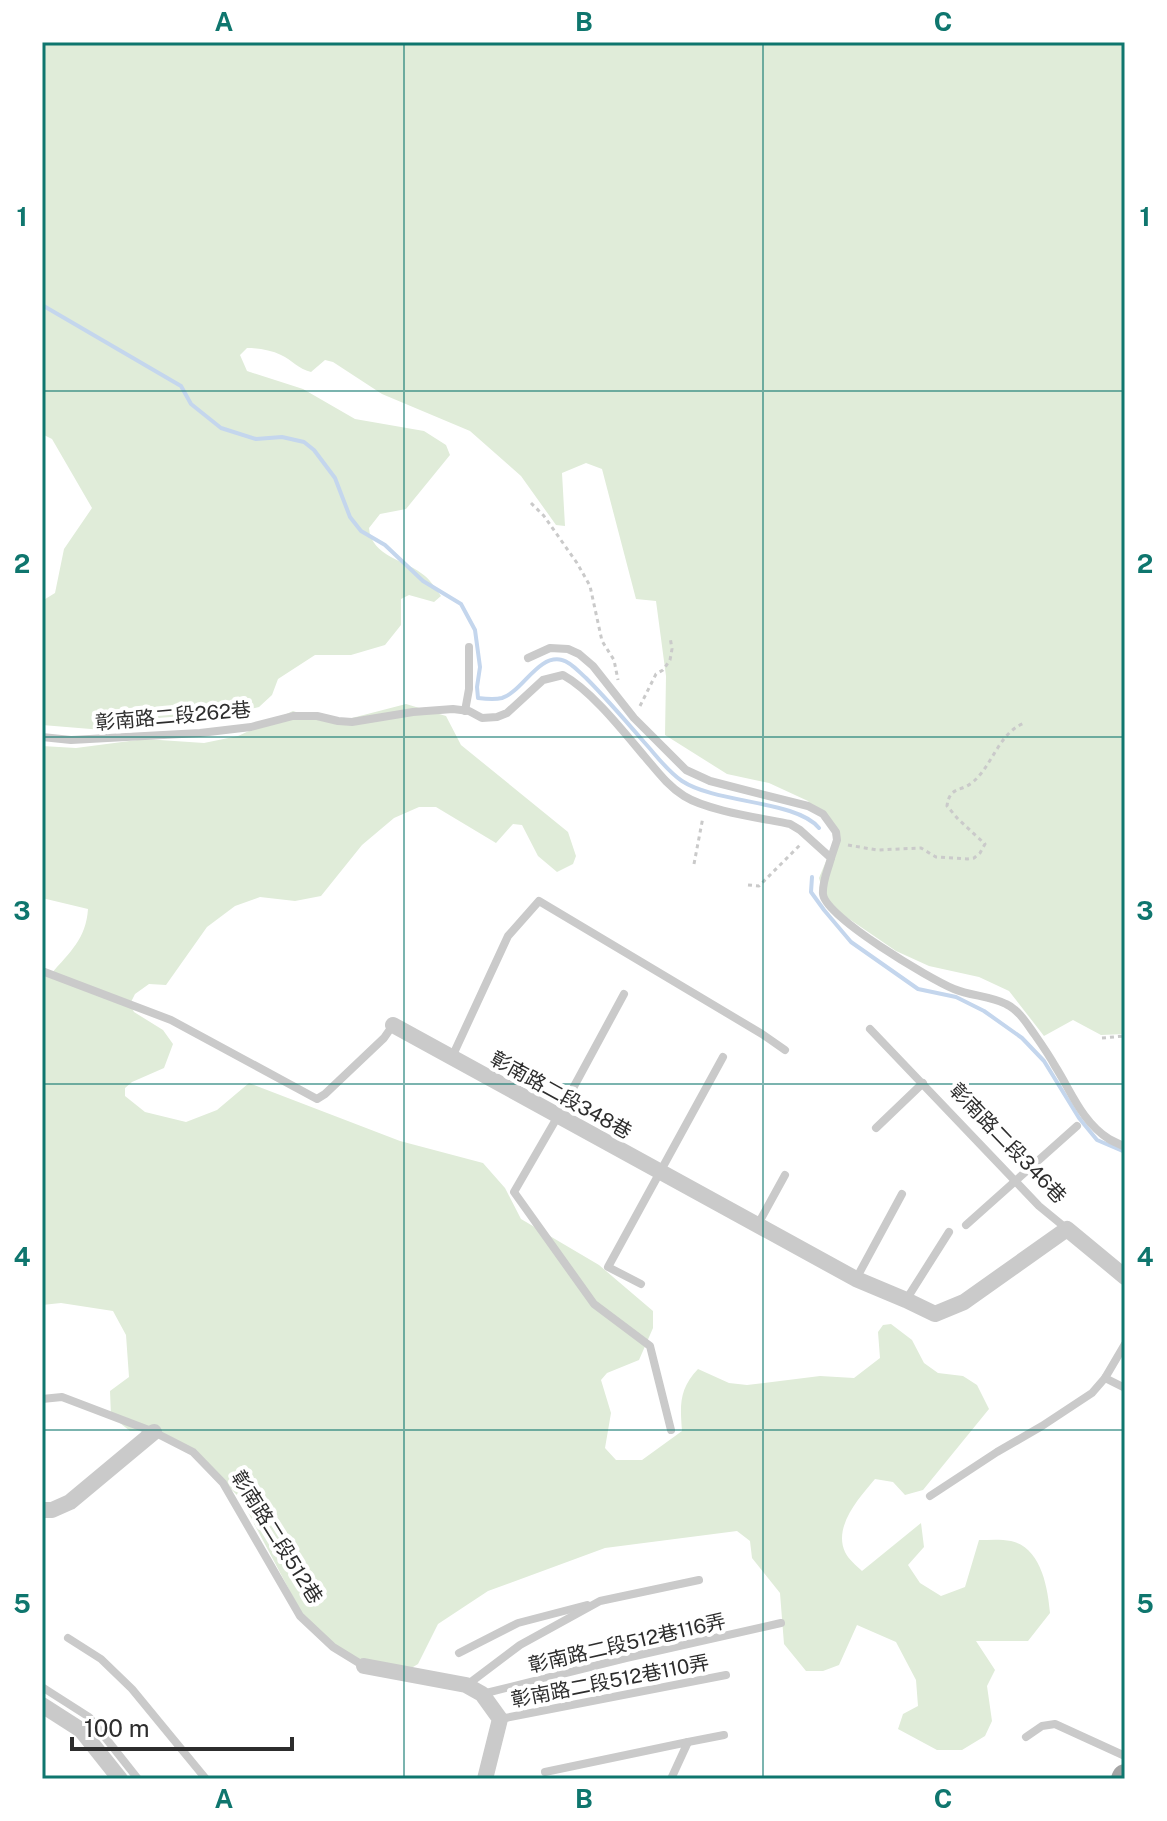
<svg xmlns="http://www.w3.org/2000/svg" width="1167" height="1821" font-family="'Public Sans','Noto Sans TC',sans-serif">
  <rect width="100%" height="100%" fill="#fff"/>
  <g fill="#e0ecd9">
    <path d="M 42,42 L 1125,42 L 1125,1034 L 1101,1035 L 1073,1020 L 1044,1036 L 1009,991 L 979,977 L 929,966 L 896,951 L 836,910 L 824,896 L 819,878 L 834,842 L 832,831 L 808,801 L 769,783 L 727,774 L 665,735 L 666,676 L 656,601 L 636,599 L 602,469 L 586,463 L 562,473 L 565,526 L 556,525 L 521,476 L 470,431 L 382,394 L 333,362 L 325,360 L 311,372 C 298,369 292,360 281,355 C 271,350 258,348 247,348 L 240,355 L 247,371 L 303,389 L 355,419 L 424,431 L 446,445 L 450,455 L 406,509 L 380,514 L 369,528 C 371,557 407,560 425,576 C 431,581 436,589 441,596 L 434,602 L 409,595 L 401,599 L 401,625 L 385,645 L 351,655 L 315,655 L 278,679 L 272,695 L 259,707 L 182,725 L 103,730 L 42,725 L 42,601 L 55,593 L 64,549 L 92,508 L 52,439 L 42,434 Z"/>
    <path d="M 406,704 L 446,716 L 461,745 L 568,832 L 576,856 L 573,864 L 557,872 L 538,856 L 522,825 L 513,824 L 496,843 L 436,807 L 419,807 L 394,818 L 362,845 L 321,896 L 295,901 L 260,897 L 235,906 L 207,927 L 166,985 L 149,984 L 135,994 L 130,1004 L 134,1012 L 163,1030 L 173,1044 L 164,1068 L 132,1082 L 125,1088 L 125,1096 L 145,1112 L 186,1122 L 217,1110 L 249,1083 L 400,1141 L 483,1163 L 505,1188 L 521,1219 L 599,1265 L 653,1311 L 653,1328 L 639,1360 L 607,1373 L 601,1380 L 611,1413 L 605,1448 L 616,1460 L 642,1460 L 682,1431 C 680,1405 679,1389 698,1369 L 729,1383 L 747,1385 L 820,1376 L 854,1378 L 880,1358 L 878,1332 L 883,1325 L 891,1324 L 912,1340 L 924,1363 L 938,1373 L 963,1376 L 977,1385 L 989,1409 L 923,1490 L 905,1495 L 893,1482 L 875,1479 C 860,1497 833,1526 845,1552 C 848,1559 857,1566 862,1571 L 921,1523 L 924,1547 L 908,1565 L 920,1583 L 941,1596 L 965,1587 L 979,1540 C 989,1540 1001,1539 1011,1541 C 1041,1547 1048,1588 1050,1613 L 1028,1641 L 976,1641 L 995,1670 L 987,1686 L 992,1721 L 985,1736 L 962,1750 L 937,1750 L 898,1729 L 903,1714 L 918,1706 L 916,1680 L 896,1642 L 857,1625 L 839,1665 L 823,1671 L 806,1671 L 784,1644 L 780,1593 L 752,1558 L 750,1541 L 737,1531 L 605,1548 L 488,1591 L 438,1624 L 418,1664 L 403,1673 L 386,1674 L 333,1644 L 302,1614 L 241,1499 L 186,1445 L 160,1431 L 130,1431 L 111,1416 L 110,1391 L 129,1377 L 126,1335 L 113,1311 L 61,1303 L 42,1305 L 42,969 L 51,974 C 70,952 86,939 88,909 L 42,898 L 42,746 L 76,748 L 145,739 L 204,743 L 238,736 L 293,711 L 317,719 L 352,718 Z"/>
  </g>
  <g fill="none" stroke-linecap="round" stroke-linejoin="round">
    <g stroke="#c4d6ed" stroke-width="4">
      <path d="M 42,305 L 181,386 L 191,404 L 221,428 L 256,439 L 282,437 L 304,442 L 314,450 L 335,478 L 350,517 L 361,531 L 385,545 L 423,581 L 461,604 L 475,630 L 480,667 L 477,687 L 478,698 C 486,699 494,700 502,698 C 523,691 538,654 562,660 C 571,662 579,672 586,678 C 606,698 625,720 644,742 C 656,755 667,771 682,781 C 717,804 796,800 819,828"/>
      <polyline points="812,877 811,892 824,910 851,942 918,989 956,997 984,1011 1022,1038 1044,1061 1079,1118 1097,1140 1125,1152"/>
    </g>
    <g stroke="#cacaca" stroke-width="3" stroke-dasharray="4 4" stroke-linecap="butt">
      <polyline points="531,503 544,516 577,563 590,586 602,641 614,660 618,680"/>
      <polyline points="640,706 656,674 663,670 670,660 672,649 670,637"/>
      <path d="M 848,845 L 877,850 L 921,848 L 936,857 L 967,859 L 974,858 L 980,853 L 985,844 L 958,819 L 947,806 C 950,785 961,793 974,781 C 993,764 1000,731 1025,723"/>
      <polyline points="694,864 703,817"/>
      <polyline points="748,885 759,886 800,845"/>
      <polyline points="1102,1038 1125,1036"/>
    </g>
    <g stroke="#cacaca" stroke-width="8">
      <polyline points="528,658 550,648 568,649 579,654 593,666 634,718 686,770 710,781 808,806 823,814 836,832 837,840 831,858"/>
      <polyline points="465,711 469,689 469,647"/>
      <path d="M 42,737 L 71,740 L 200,733 L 251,727 L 293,716 L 317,716 L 338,721 L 352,722 L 413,712 L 453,709 L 469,711 L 482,718 L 497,717 L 507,713 L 543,680 L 563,675 C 592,691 623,731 645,757 C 657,771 668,786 684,796 C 708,811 761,818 790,824 L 800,830 L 831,858 C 828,870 822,882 823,894 C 825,917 930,979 954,989 C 971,996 990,996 1006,1004 C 1019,1010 1027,1024 1035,1035 C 1042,1045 1049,1055 1055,1066 C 1071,1091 1082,1122 1109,1139 C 1114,1142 1120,1144 1125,1147"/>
      <polyline points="42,971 171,1020 317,1099 325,1094 384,1038 393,1025"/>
      <polyline points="624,994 558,1116 514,1192 594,1304 650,1346 671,1430"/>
      <polyline points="870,1029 1039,1206 1067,1229"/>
      <polyline points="452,1057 508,936 539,901 762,1034 785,1050"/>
      <polyline points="876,1128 923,1083"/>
      <polyline points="966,1225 1077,1126"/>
      <polyline points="757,1226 785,1175"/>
      <polyline points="856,1279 902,1194"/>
      <polyline points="641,1284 608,1267 723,1057"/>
      <polyline points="906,1300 949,1232"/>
      <polyline points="1105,1378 1125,1388"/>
      <polyline points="42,1399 62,1397 154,1432 193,1452 223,1483 300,1616 333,1647 364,1666"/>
      <polyline points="930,1496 997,1452 1042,1426 1092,1393 1105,1378 1125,1344"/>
      <polyline points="68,1638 101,1659 132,1689 206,1779"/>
      <polyline points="459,1653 518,1623 587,1605"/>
      <polyline points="467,1685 520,1645 600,1601 699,1580"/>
      <polyline points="42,1687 89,1717 138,1779"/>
      <polyline points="482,1694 626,1658 781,1623"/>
      <polyline points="500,1719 726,1675"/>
      <polyline points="1026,1737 1042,1726 1055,1724 1125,1756"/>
      <polyline points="688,1742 724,1735"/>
      <polyline points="545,1772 688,1742 671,1779"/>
    </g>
    <g stroke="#cacaca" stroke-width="16">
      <polyline points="393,1025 856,1279 906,1300 935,1314 964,1302 1067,1229 1125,1277"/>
      <polyline points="42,1510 52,1510 70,1502 154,1432"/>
      <polyline points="364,1666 466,1685 482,1694 500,1719 485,1779"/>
      <polyline points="42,1705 81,1730 120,1779"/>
    </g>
    <polyline stroke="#a5a5a5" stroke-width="26" points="1124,1779 1125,1777"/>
  </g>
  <path fill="none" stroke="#0f766e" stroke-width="2" stroke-opacity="0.55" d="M 404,42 L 404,1779M 763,42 L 763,1779M 42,391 L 1125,391M 42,737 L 1125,737M 42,1084 L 1125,1084M 42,1430 L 1125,1430"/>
  <g text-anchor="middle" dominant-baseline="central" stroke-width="8" stroke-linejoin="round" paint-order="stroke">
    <g font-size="20" fill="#2d2d2d" stroke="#fff">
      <text transform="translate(173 716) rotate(-5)">彰南路二段262巷</text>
      <text transform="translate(561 1095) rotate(29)">彰南路二段348巷</text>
      <text transform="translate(1008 1143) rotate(46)">彰南路二段346巷</text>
      <text transform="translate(277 1537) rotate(58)">彰南路二段512巷</text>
      <text transform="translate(627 1643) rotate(-13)">彰南路二段512巷116弄</text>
      <text transform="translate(610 1681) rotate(-11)">彰南路二段512巷110弄</text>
    </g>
  </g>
  <rect width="1167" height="1821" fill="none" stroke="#ffffff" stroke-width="88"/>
  <path d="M72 1737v12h220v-12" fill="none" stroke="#2d2d2d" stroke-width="4"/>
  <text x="84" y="1737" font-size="24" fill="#2d2d2d" stroke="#ffffff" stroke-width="6" paint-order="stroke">100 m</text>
  <rect x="44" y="44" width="1079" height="1733" fill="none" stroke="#0f766e" stroke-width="3"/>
  <g font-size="26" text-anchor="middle" font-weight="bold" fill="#0f766e">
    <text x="224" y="31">A</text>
    <text x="584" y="31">B</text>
    <text x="943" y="31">C</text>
    <text x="22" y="226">1</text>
    <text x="1145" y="226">1</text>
    <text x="22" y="573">2</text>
    <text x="1145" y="573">2</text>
    <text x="22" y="920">3</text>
    <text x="1145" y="920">3</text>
    <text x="22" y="1266">4</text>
    <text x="1145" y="1266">4</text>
    <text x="22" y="1613">5</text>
    <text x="1145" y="1613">5</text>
    <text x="224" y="1808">A</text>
    <text x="584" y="1808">B</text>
    <text x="943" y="1808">C</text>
  </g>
</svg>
